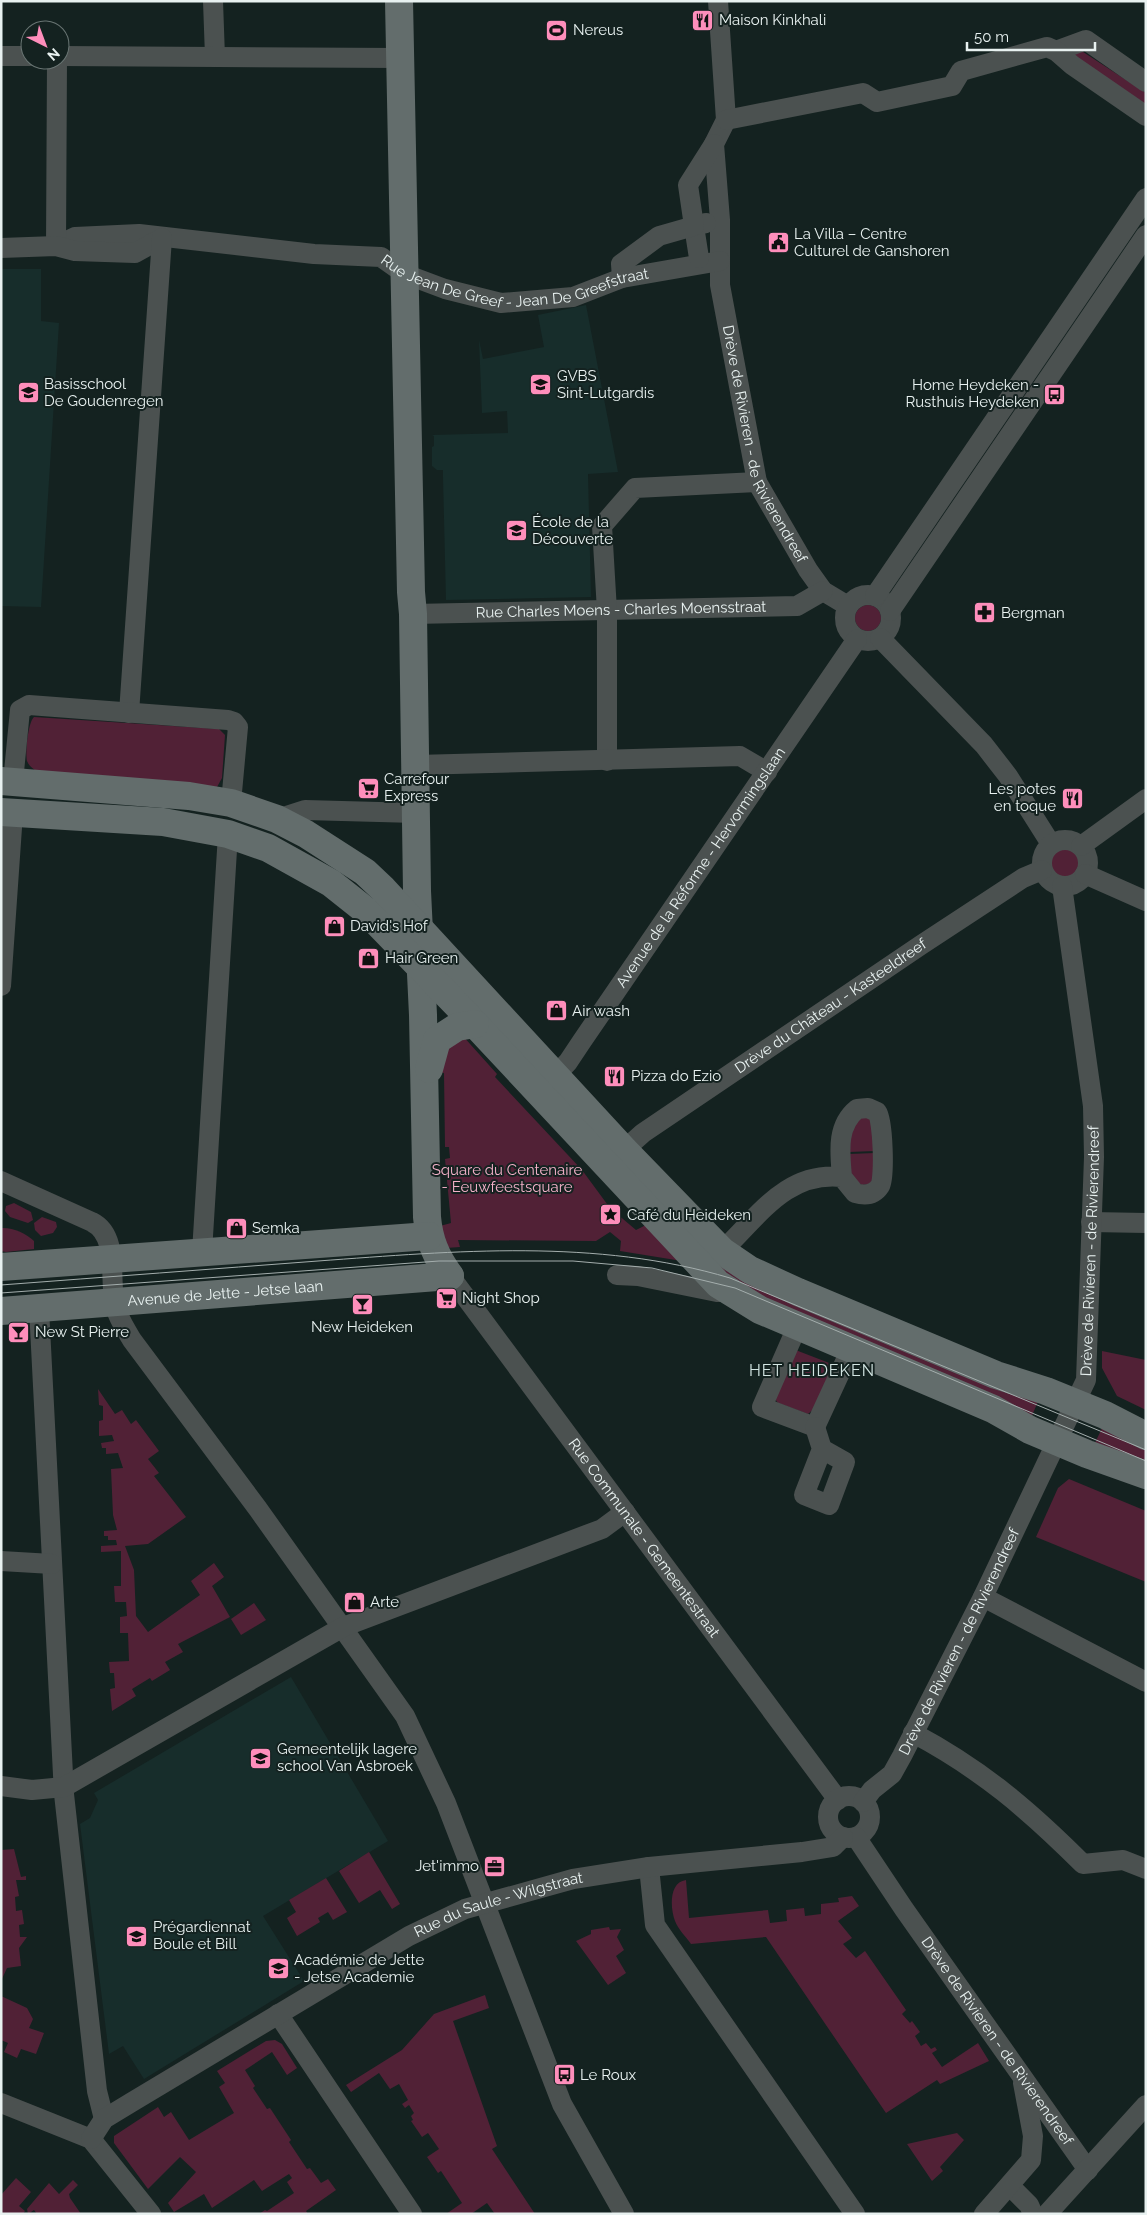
<svg xmlns="http://www.w3.org/2000/svg" width="1147" height="2215" font-family="Raleway,sans-serif">
  <rect width="100%" height="100%" fill="#142220"/>
  <g fill="#172d2b">
    <polygon points="1,269 41,269 41,321 59,323 41,607 1,606"/>
    <polygon points="586,305 618,472 588,474 591,597 446,600 443,477 443,470 437,470 432,466 432,447 434,446 434,436 432,435 508,433 507,411 482,413 479,340 483,359 544,347 538,315"/>
    <polygon points="291,1677 388,1841 263,1916 304,1981 144,2079 123,2046 109,2054 80,1824 90,1818 98,1800 94,1793"/>
  </g>
  <g fill="#512136">
    <polygon points="1077,48 1146,93 1146,105 1074,56"/>
    <circle cx="868" cy="618" r="13"/>
    <path d="M 34,717 L 219,729 L 225,735 L 222,778 L 217,787 L 39,772 C 34,770 29,766 27,761 C 25,753 28,722 34,717 Z"/>
    <circle cx="1065" cy="863" r="16"/>
    <polygon points="462,1035 497,1074 495,1077 582,1170 610,1208 636,1230 646,1225 688,1262 620,1251 621,1241 610,1232 596,1241 458,1240 460,1247 446,1248 440,1226 451,1223 445,1159 450,1158 449,1147 445,1147 444,1073 440,1072 444,1048"/>
    <polygon points="859,1117 871,1118 875,1151 849,1152 849,1134"/>
    <polygon points="875,1153 875,1175 870,1184 862,1185 850,1178 849,1154"/>
    <polygon points="14,1203 31,1212 33,1220 28,1223 10,1217 5,1211 6,1206"/>
    <polygon points="42,1217 56,1222 57,1227 53,1233 41,1236 35,1230 34,1223"/>
    <path d="M 1,1228 C 12,1227 26,1233 34,1241 L 34,1249 L 6,1252 L 1,1251 Z"/>
    <polygon points="706,1247 1040,1397 1030,1420 791,1315 725,1275"/>
    <polygon points="793,1349 837,1366 815,1408 808,1414 778,1403 775,1399"/>
    <polygon points="1102,1351 1146,1360 1146,1410 1117,1396 1102,1368"/>
    <polygon points="98,1389 115,1414 122,1410 131,1424 136,1420 159,1451 148,1459 159,1473 154,1476 186,1517 148,1544 125,1546 134,1570 136,1616 148,1632 200,1595 191,1581 214,1563 224,1577 212,1586 230,1617 178,1644 183,1652 165,1662 170,1670 152,1681 150,1678 132,1689 136,1696 112,1711 110,1689 115,1688 114,1673 110,1673 109,1662 129,1661 128,1633 120,1633 120,1617 127,1616 126,1602 115,1602 114,1586 121,1586 121,1551 101,1552 101,1546 117,1545 116,1540 108,1540 108,1536 104,1536 104,1531 117,1530 113,1515 111,1469 123,1468 118,1453 106,1454 106,1448 102,1448 101,1443 114,1441 112,1435 99,1436 99,1421 103,1420 103,1406 99,1405"/>
    <polygon points="1104,1424 1146,1446 1146,1465 1093,1447"/>
    <polygon points="1069,1479 1146,1511 1146,1582 1036,1537 1058,1488"/>
    <polygon points="254,1603 266,1620 241,1635 231,1619"/>
    <polygon points="14,1849 21,1877 26,1876 26,1880 16,1880 19,1896 15,1897 16,1911 22,1910 24,1924 19,1925 20,1937 27,1937 19,1948 21,1966 7,1968 1,1981 1,1850"/>
    <polygon points="369,1852 400,1904 392,1909 380,1890 359,1903 339,1871"/>
    <polygon points="326,1878 347,1912 333,1920 328,1912 318,1918 320,1922 297,1936 287,1918 296,1912 289,1900"/>
    <path d="M 686,1880 L 689,1918 L 768,1910 L 770,1923 L 787,1921 L 786,1910 L 804,1908 L 805,1916 L 821,1914 L 821,1904 L 839,1902 L 838,1898 L 852,1896 L 859,1906 L 838,1921 L 852,1938 L 843,1944 L 856,1958 L 865,1951 L 906,2010 L 902,2014 L 910,2023 L 912,2021 L 920,2032 L 915,2036 L 921,2046 L 926,2043 L 931,2049 L 935,2047 L 937,2050 L 932,2053 L 942,2067 L 978,2043 L 989,2061 L 940,2084 L 937,2080 L 886,2113 L 766,1937 L 691,1944 C 686,1937 678,1929 675,1921 C 670,1908 669,1882 686,1880 Z"/>
    <polygon points="609,1927 610,1930 621,1929 617,1937 624,1950 616,1956 626,1973 608,1985 576,1941 591,1934 591,1930"/>
    <polygon points="485,1995 489,2008 453,2021 497,2146 492,2149 535,2214 495,2214 487,2203 471,2214 446,2214 462,2203 441,2171 438,2173 427,2157 439,2149 428,2133 422,2137 411,2121 413,2120 411,2116 414,2113 409,2105 405,2108 402,2104 408,2100 399,2084 390,2089 379,2073 351,2092 346,2085 402,2050 434,2014"/>
    <polygon points="1,1996 27,2008 33,2019 29,2028 44,2033 36,2054 21,2049 17,2058 4,2052 8,2043 1,2040"/>
    <polygon points="275,2040 282,2044 297,2068 287,2075 272,2052 245,2070 255,2086 253,2088 267,2109 270,2108 291,2140 289,2142 307,2169 310,2168 321,2183 328,2179 336,2190 306,2211 308,2214 259,2214 265,2210 267,2211 294,2193 287,2182 292,2178 289,2174 262,2191 254,2180 212,2208 204,2194 174,2212 168,2203 196,2172 180,2157 148,2189 114,2143 114,2136 158,2107 164,2117 171,2112 189,2140 234,2113 219,2087 225,2083 217,2071 266,2041"/>
    <polygon points="957,2133 964,2140 940,2167 943,2171 932,2181 907,2144"/>
    <polygon points="16,2178 31,2192 19,2206 25,2211 23,2214 1,2214 1,2195"/>
    <polygon points="73,2180 78,2185 69,2194 70,2198 81,2214 37,2214 34,2210 28,2214 27,2209 49,2183 59,2194"/>
  </g>
  <g fill="none" stroke-linecap="round" stroke-linejoin="round">
    <g stroke="#4b5150" stroke-width="20">
      <polyline points="213,1 215,57"/>
      <path id="s1" d="M 718,1 L 726,120 L 714,144 L 720,220 L 720,285 L 757,482 L 808,570 L 823,591 L 848,606"/>
      <polyline points="1056,51 1086,40 1146,82"/>
      <polyline points="1,56 30,56"/>
      <polyline points="60,56 400,58"/>
      <polyline points="726,120 863,93 877,102 952,86 961,71 1047,47 1056,51 1072,65 1146,116"/>
      <path id="s2" d="M 56,246 L 75,237 L 139,234 L 314,254 L 381,257 L 405,274 L 445,289 L 501,303 L 573,297 L 622,278 L 720,261"/>
      <polyline points="56,246 57,60"/>
      <polyline points="1,248 56,246 75,251 135,253 162,238"/>
      <polyline points="699,258 694,226 706,223"/>
      <polyline points="622,278 621,264 659,236 694,226 688,185 714,144"/>
      <circle cx="868" cy="618" r="23"/>
      <polyline points="875,596 1146,198"/>
      <polyline points="890,611 1146,235"/>
      <path id="s3" d="M 413,614 L 797,606 L 823,591"/>
      <polyline points="880,638 984,745 1008,776 1051,844"/>
      <polyline points="129,713 162,238"/>
      <polyline points="607,761 607,611 602,526 635,488 757,482"/>
      <polyline points="416,765 740,756 767,772"/>
      <polyline points="13,782 20,710 29,705 228,720 234,722 238,727 231,803"/>
      <polyline points="277,819 305,810 416,813"/>
      <circle cx="1065" cy="863" r="23"/>
      <polyline points="1081,846 1146,799"/>
      <polyline points="1085,874 1146,901"/>
      <polyline points="1,986 13,813"/>
      <path id="s4" d="M 547,1084 L 568,1062 L 582,1041 L 857,639"/>
      <path id="s5" d="M 624,1150 L 643,1133 L 921,945 L 1023,878 L 1042,870"/>
      <path d="M 1,1181 L 92,1222 C 118,1235 110,1275 114,1301 C 116,1315 125,1328 132,1340 L 258,1509 L 405,1716 L 446,1803 L 562,2104 L 624,2214"/>
      <polyline points="1091,1222 1146,1223"/>
      <path d="M 722,1251 C 759,1216 786,1171 842,1177 L 855,1193 C 865,1196 874,1195 880,1186 C 885,1177 883,1120 877,1112 L 868,1108 L 857,1109 C 836,1126 840,1153 842,1177"/>
      <polyline points="202,1252 228,834"/>
      <polyline points="617,1275 638,1276 717,1292 730,1292"/>
      <path id="s6" d="M 450,1276 L 838,1800"/>
      <polyline points="39,1308 64,1794 97,2091 104,2119"/>
      <polyline points="797,1327 762,1407 815,1427 851,1349"/>
      <polyline points="815,1427 822,1449 804,1495 829,1505 845,1462 822,1449"/>
      <polyline points="1,1561 52,1564"/>
      <polyline points="983,1597 1146,1682"/>
      <path d="M 913,1733 C 981,1769 1029,1810 1083,1864 L 1123,1860 L 1146,1869"/>
      <polyline points="1,1786 32,1790 64,1787 343,1627 602,1529 625,1512"/>
      <circle cx="849" cy="1817" r="21"/>
      <path id="s7" d="M 863,1802 L 872,1790 L 892,1774 L 902,1756 L 983,1597 L 1086,1380 L 1094,1157 L 1093,1106 L 1062,886"/>
      <path id="s8" d="M 856,1837 L 904,1909 L 1088,2170"/>
      <polyline points="649,1867 655,1925 855,2214"/>
      <polyline points="278,2014 412,2214"/>
      <polyline points="1,2103 91,2139 151,2214"/>
      <path id="s9" d="M 91,2139 L 104,2119 L 132,2102 L 409,1936 L 465,1909 L 573,1879 L 649,1867 L 802,1852 L 833,1847 L 843,1837"/>
      <polyline points="1010,2186 1029,2205 1033,2214"/>
      <polyline points="984,2214 1031,2160 1033,2136 1023,2083"/>
      <polyline points="1047,2214 1146,2105"/>
    </g>
    <g stroke="#636d6c" stroke-width="28">
      <path d="M 399,1 L 411,592 L 413,614 L 417,891 L 423,1015 L 427,1217 C 429,1240 436,1257 450,1276"/>
      <polyline points="1,781 189,796 231,803 277,819 306,834 365,872 383,889 624,1150 722,1251 750,1270 798,1292 996,1375 1046,1391 1105,1415 1146,1436"/>
      <polyline points="1,812 163,822 228,834 268,848 331,883 365,910 458,1006 718,1284 760,1310 993,1409 1030,1430 1087,1454 1146,1475"/>
      <polyline points="429,1069 437,1040 457,1027 475,1024"/>
      <polyline points="1,1267 429,1236"/>
      <path id="s10" d="M 1,1311 L 450,1276"/>
    </g>
    <g stroke="#a4aead" stroke-width="1">
      <path d="M 1,1285 C 107,1277 212,1269 318,1261 C 455,1251 596,1238 730,1278 L 1146,1450"/>
      <polyline points="1,1293 439,1261 573,1261 652,1268 735,1288 1146,1461"/>
    </g>
  </g>
  <defs>
    <symbol id="restaurant-square" viewBox="-11 -11 22 22"><rect x="-9" y="-9" width="18" height="18" rx="4" fill="#fe8ebb" stroke="#142220"/><path d="M-5-6h1v4h1v-4h1v4h1v-4h1v5L-1.5 .5V6h-2V.5L-5-1ZM5-6V6H3V1.5H1.5Q1.5-4 5-6Z" fill="#111"/></symbol>
    <symbol id="stadium-square" viewBox="-11 -11 22 22"><rect x="-9" y="-9" width="18" height="18" rx="4" fill="#fe8ebb" stroke="#142220"/><path d="M0-5a6.5 5 0 1 0 0 10a6.5 5 0 1 0 0-10ZM-3.5-1.8h7v3.6h-7Z" fill="#111"/></symbol>
    <symbol id="civic-square" viewBox="-11 -11 22 22"><rect x="-9" y="-9" width="18" height="18" rx="4" fill="#fe8ebb" stroke="#142220"/><path d="M-.6-6.5H3V-4.5H.6V-3L4-1V1h2V6H-6V1h2V-1L-.6-3ZM-1.2 2.5V6h2.4V2.5Z" fill="#111"/></symbol>
    <symbol id="school-square" viewBox="-11 -11 22 22"><rect x="-9" y="-9" width="18" height="18" rx="4" fill="#fe8ebb" stroke="#142220"/><path d="M0-5L7-2L0 1L-7-2ZM-4 1L0 2.5L4 1V4Q0 6-4 4Z" fill="#111"/></symbol>
    <symbol id="bus-square" viewBox="-11 -11 22 22"><rect x="-9" y="-9" width="18" height="18" rx="4" fill="#fe8ebb" stroke="#142220"/><path d="M-5-6H5V4H4V6H2V4H-2V6H-4V4H-5ZM-3.5-4V0h7V-4ZM-3.5 1.2v1.5H-2V1.2ZM2 1.2v1.5H3.5V1.2Z" fill="#111"/></symbol>
    <symbol id="pharmacy-square" viewBox="-11 -11 22 22"><rect x="-9" y="-9" width="18" height="18" rx="4" fill="#fe8ebb" stroke="#142220"/><path d="M-2-6h4v4h4v4h-4v4h-4v-4h-4v-4h4Z" fill="#111"/></symbol>
    <symbol id="supermarket-square" viewBox="-11 -11 22 22"><rect x="-9" y="-9" width="18" height="18" rx="4" fill="#fe8ebb" stroke="#142220"/><path d="M-6-5.5h2.5l.6 2H6L4.5 2H-2.5L-4.4-4H-6ZM-1.5 3.2a1.3 1.3 0 1 0 .1 0ZM3 3.2a1.3 1.3 0 1 0 .1 0Z" fill="#111"/></symbol>
    <symbol id="shop-square" viewBox="-11 -11 22 22"><rect x="-9" y="-9" width="18" height="18" rx="4" fill="#fe8ebb" stroke="#142220"/><path d="M-5-2.5h2.3a2.7 3.5 0 0 1 5.4 0H5L5.5 6h-11ZM-1.5-2.5h3a1.5 2.3 0 0 0-3 0Z" fill="#111"/></symbol>
    <symbol id="sight-square" viewBox="-11 -11 22 22"><rect x="-9" y="-9" width="18" height="18" rx="4" fill="#fe8ebb" stroke="#142220"/><path d="M0-6L1.8-2.2L6-1.7L2.9 1.2L3.7 5.4L0 3.3L-3.7 5.4L-2.9 1.2L-6-1.7L-1.8-2.2Z" fill="#111"/></symbol>
    <symbol id="bar-square" viewBox="-11 -11 22 22"><rect x="-9" y="-9" width="18" height="18" rx="4" fill="#fe8ebb" stroke="#142220"/><path d="M-6-5H6L.8 .8V4.5H3.5V6h-7V4.5H-.8V.8Z" fill="#111"/></symbol>
    <symbol id="office-square" viewBox="-11 -11 22 22"><rect x="-9" y="-9" width="18" height="18" rx="4" fill="#fe8ebb" stroke="#142220"/><path d="M-6-3h4V-5.5h4V-3h4V5H-6ZM-1-4.5V-3h2v-1.5ZM-6 0V1H6V0Z" fill="#111"/></symbol>
  </defs>
  <g fill-rule="evenodd">
    <use href="#restaurant-square" x="690" y="8" width="25" height="25"/>
    <use href="#stadium-square" x="544" y="18" width="25" height="25"/>
    <use href="#civic-square" x="766" y="230" width="25" height="25"/>
    <use href="#school-square" x="528" y="372" width="25" height="25"/>
    <use href="#school-square" x="16" y="380" width="25" height="25"/>
    <use href="#bus-square" x="1042" y="382" width="25" height="25"/>
    <use href="#school-square" x="504" y="518" width="25" height="25"/>
    <use href="#pharmacy-square" x="972" y="600" width="25" height="25"/>
    <use href="#supermarket-square" x="356" y="776" width="25" height="25"/>
    <use href="#restaurant-square" x="1060" y="786" width="25" height="25"/>
    <use href="#shop-square" x="322" y="914" width="25" height="25"/>
    <use href="#shop-square" x="356" y="946" width="25" height="25"/>
    <use href="#shop-square" x="544" y="998" width="25" height="25"/>
    <use href="#restaurant-square" x="602" y="1064" width="25" height="25"/>
    <use href="#sight-square" x="598" y="1202" width="25" height="25"/>
    <use href="#shop-square" x="224" y="1216" width="25" height="25"/>
    <use href="#supermarket-square" x="434" y="1286" width="25" height="25"/>
    <use href="#bar-square" x="350" y="1292" width="25" height="25"/>
    <use href="#bar-square" x="6" y="1320" width="25" height="25"/>
    <use href="#shop-square" x="342" y="1590" width="25" height="25"/>
    <use href="#school-square" x="248" y="1746" width="25" height="25"/>
    <use href="#office-square" x="482" y="1854" width="25" height="25"/>
    <use href="#school-square" x="124" y="1924" width="25" height="25"/>
    <use href="#school-square" x="266" y="1956" width="25" height="25"/>
    <use href="#bus-square" x="552" y="2062" width="25" height="25"/>
  </g>
  <g text-anchor="middle" dominant-baseline="central" stroke-width="4" stroke-linejoin="round" paint-order="stroke">
    <g font-size="15" fill="#e8f1f0" stroke="#142220" text-anchor="start">
      <text x="719" y="20">Maison Kinkhali</text>
      <text x="573" y="30">Nereus</text>
      <text x="794" y="234">La Villa – Centre<tspan x="794" dy="17">Culturel de Ganshoren</tspan></text>
      <text x="557" y="376">GVBS<tspan x="557" dy="17">Sint-Lutgardis</tspan></text>
      <text x="44" y="384">Basisschool<tspan x="44" dy="17">De Goudenregen</tspan></text>
      <text x="1039" y="385" text-anchor="end">Home Heydeken -<tspan x="1039" dy="17">Rusthuis Heydeken</tspan></text>
      <text x="532" y="522">École de la<tspan x="532" dy="17">Découverte</tspan></text>
      <text x="1001" y="613">Bergman</text>
      <text x="384" y="779">Carrefour<tspan x="384" dy="17">Express</tspan></text>
      <text x="1056" y="789" text-anchor="end">Les potes<tspan x="1056" dy="17">en toque</tspan></text>
      <text x="350" y="926">David's Hof</text>
      <text x="385" y="958">Hair Green</text>
      <text x="572" y="1011">Air wash</text>
      <text x="631" y="1076">Pizza do Ezio</text>
      <text x="627" y="1215">Café du Heideken</text>
      <text x="252" y="1228">Semka</text>
      <text x="462" y="1298">Night Shop</text>
      <text x="362" y="1327" text-anchor="middle">New Heideken</text>
      <text x="35" y="1332">New St Pierre</text>
      <text x="370" y="1602">Arte</text>
      <text x="277" y="1749">Gemeentelijk lagere<tspan x="277" dy="17">school Van Asbroek</tspan></text>
      <text x="479" y="1866" text-anchor="end">Jet'immo</text>
      <text x="153" y="1927">Prégardiennat<tspan x="153" dy="17">Boule et Bill</tspan></text>
      <text x="294" y="1960">Académie de Jette<tspan x="294" dy="17">- Jetse Academie</tspan></text>
      <text x="580" y="2075">Le Roux</text>
    </g>
    <g font-size="15" fill="#e8f1f0" stroke="#142220">
      <text stroke="none"><textPath href="#s2" startOffset="470">Rue Jean De Greef - Jean De Greefstraat</textPath></text>
      <text stroke="none"><textPath href="#s1" startOffset="454">Drève de Rivieren - de Rivierendreef</textPath></text>
      <text stroke="none"><textPath href="#s3" startOffset="208">Rue Charles Moens - Charles Moensstraat</textPath></text>
      <text stroke="none"><textPath href="#s4" startOffset="266">Avenue de la Réforme - Hervormingslaan</textPath></text>
      <text stroke="none"><textPath href="#s5" startOffset="252">Drève du Château - Kasteeldreef</textPath></text>
      <text stroke="none"><textPath href="#s7" startOffset="609">Drève de Rivieren - de Rivierendreef</textPath></text>
      <text stroke="none"><textPath href="#s10" startOffset="225">Avenue de Jette - Jetse laan</textPath></text>
      <text stroke="none"><textPath href="#s6" startOffset="326">Rue Communale - Gemeentestraat</textPath></text>
      <text stroke="none"><textPath href="#s7" startOffset="189">Drève de Rivieren - de Rivierendreef</textPath></text>
      <text stroke="none"><textPath href="#s9" startOffset="475">Rue du Saule - Wilgstraat</textPath></text>
      <text stroke="none"><textPath href="#s8" startOffset="248">Drève de Rivieren - de Rivierendreef</textPath></text>
    </g>
    <g font-size="15" fill="#f5b2ca" stroke="#142220">
      <text x="507" y="1170">Square du Centenaire<tspan x="507" dy="17">- Eeuwfeestsquare</tspan></text>
    </g>
    <g font-size="16" letter-spacing="1" fill="#d3e5e2" stroke="#142220">
      <text x="812" y="1370">HET HEIDEKEN</text>
    </g>
  </g>
  <rect width="1147" height="2215" fill="none" stroke="#e8f1f0" stroke-width="5"/>
  <g transform="translate(45 45) rotate(138)"><circle r="24" fill="#142220" stroke="#697573"/>
  <path d="M0-4L9 19L0 12L-9 19Z" fill="#fe8ebb"/>
  <text y="-8" font-size="14" font-weight="bold" text-anchor="middle" fill="#e8f1f0">N</text>
  </g>
  <path d="M967 42v8h128v-8" fill="none" stroke="#e8f1f0" stroke-width="2.5"/>
  <text x="974" y="42" font-size="15" fill="#e8f1f0" stroke="#142220" stroke-width="4" paint-order="stroke">50 m</text>
</svg>
